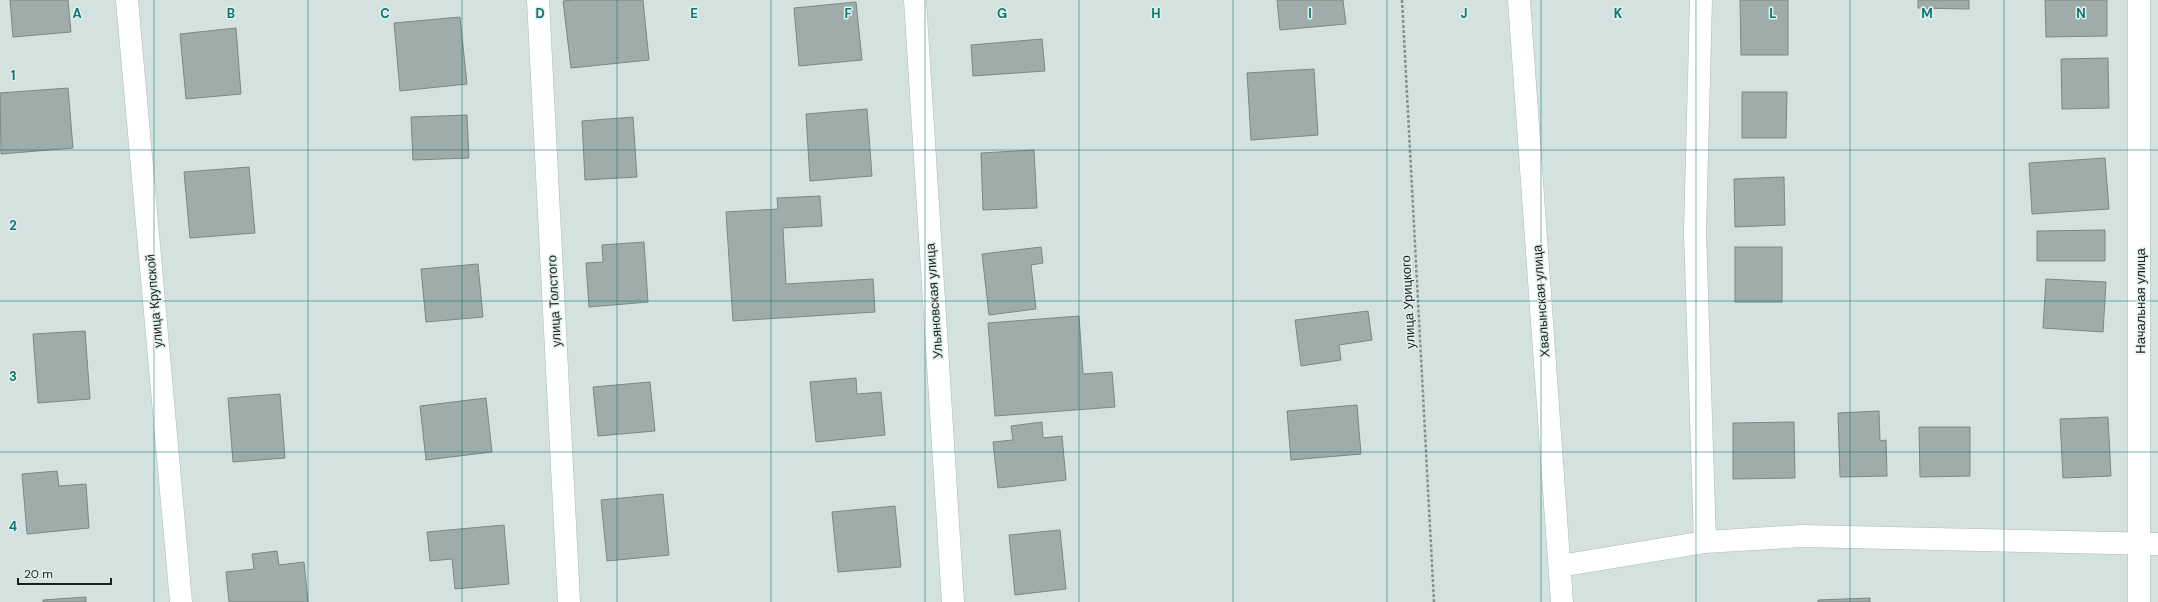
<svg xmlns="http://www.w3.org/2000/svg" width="2158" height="602" font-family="'DM Sans',sans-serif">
  <rect width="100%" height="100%" fill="#d4e2df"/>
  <g fill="#9eacaa" stroke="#7b8986">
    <polygon points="10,0 68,0 71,32 13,37"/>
    <polygon points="573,0 643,0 649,60 571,68 563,1"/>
    <polygon points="1277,0 1343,0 1346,24 1280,30"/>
    <polygon points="1740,0 1788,0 1788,55 1741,55"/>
    <polygon points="1918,0 1969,0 1969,9 1918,8"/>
    <polygon points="2045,0 2107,0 2107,36 2046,37"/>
    <polygon points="856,2 862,60 799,66 794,8"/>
    <polygon points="460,17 467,84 400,91 394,23"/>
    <polygon points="236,28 241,94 186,99 180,34"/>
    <polygon points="1042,39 1045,71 973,76 971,45"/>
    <polygon points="2108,58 2109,108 2062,109 2061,59"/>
    <polygon points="1314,69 1318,135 1251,140 1247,73"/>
    <polygon points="68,88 73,148 1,154 0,93"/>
    <polygon points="1742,92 1787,92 1786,138 1742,138"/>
    <polygon points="867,109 872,176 810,181 806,114"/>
    <polygon points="467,115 469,158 413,160 411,117"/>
    <polygon points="633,117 637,177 585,180 582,121"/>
    <polygon points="1034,150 1037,208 983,210 981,153"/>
    <polygon points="2105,158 2109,209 2032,214 2029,163"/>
    <polygon points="249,167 255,233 190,238 184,172"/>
    <polygon points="1784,177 1785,225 1735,227 1734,179"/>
    <polygon points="820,196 822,226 783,228 786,284 873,279 875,312 733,321 726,212 778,209 777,198"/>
    <polygon points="2105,230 2105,261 2037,261 2037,231"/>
    <polygon points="644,242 648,302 589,307 586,263 603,262 602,245"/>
    <polygon points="1041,247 1043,263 1031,265 1036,309 989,315 982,254"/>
    <rect x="1735" y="247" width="47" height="55"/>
    <polygon points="478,264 483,317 426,322 421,269"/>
    <polygon points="2046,279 2106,282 2103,332 2043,328"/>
    <polygon points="1368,311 1372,340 1339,345 1341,360 1301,366 1295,320"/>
    <polygon points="1079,316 1083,374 1112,372 1115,407 995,416 988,323"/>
    <polygon points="85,331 90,399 38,403 33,334"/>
    <polygon points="856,378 857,394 881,392 885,435 816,442 810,382"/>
    <polygon points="650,382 655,431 598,436 593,387"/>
    <polygon points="280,394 285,458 233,462 228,398"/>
    <polygon points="486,398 492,452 426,460 420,406"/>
    <polygon points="1357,405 1361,454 1291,460 1287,411"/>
    <polygon points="1879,411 1880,441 1886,440 1887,476 1840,477 1838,413"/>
    <polygon points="2108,417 2111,476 2063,478 2060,419"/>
    <polygon points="1042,422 1043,438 1062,436 1066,480 998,488 993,442 1013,440 1011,426"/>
    <polygon points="1794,422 1795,478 1733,479 1733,423"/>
    <polygon points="1919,427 1970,427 1970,476 1920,477"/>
    <polygon points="57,471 59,486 86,484 89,528 27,534 22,474"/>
    <polygon points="663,494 669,555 607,561 601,500"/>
    <polygon points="895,506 901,567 838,572 832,512"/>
    <polygon points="504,525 509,584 455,589 452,559 430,561 427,532"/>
    <polygon points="1060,530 1066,589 1015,595 1009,535"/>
    <polygon points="277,551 279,565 304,562 308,602 229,602 226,572 254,569 252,554"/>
    <polygon points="86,597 86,602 43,602 43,600"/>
    <polygon points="1870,598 1870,602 1818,602 1818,600"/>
  </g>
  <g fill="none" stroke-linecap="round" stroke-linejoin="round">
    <defs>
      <g id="minor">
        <polyline points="127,0 181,602"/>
        <polyline points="538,0 569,602"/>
        <polyline points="915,0 953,602"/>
        <polyline points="1519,0 1562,602"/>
        <polyline points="1701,0 1695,232 1705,542"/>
        <polyline points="1560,566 1705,542 1802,536 2158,544"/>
        <polyline points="2139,602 2139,0"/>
      </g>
    </defs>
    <use href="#minor" stroke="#adbbb8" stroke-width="23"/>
    <polyline stroke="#86908e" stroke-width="2.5" stroke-dasharray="3 2" stroke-linecap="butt" points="1402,0 1434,602"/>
    <use href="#minor" stroke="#fff" stroke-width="22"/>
  </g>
  <path fill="none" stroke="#0f766e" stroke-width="1" stroke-opacity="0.55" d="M 154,0 L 154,602M 308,0 L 308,602M 462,0 L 462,602M 617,0 L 617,602M 771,0 L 771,602M 925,0 L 925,602M 1079,0 L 1079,602M 1233,0 L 1233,602M 1387,0 L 1387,602M 1541,0 L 1541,602M 1696,0 L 1696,602M 1850,0 L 1850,602M 2004,0 L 2004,602M 0,150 L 2158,150M 0,301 L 2158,301M 0,452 L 2158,452"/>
  <g text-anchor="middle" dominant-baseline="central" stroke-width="3" stroke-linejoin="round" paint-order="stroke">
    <g font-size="13" fill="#1a1f1e" stroke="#e1f0ed">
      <text transform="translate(154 301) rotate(-95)">улица Крупской</text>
      <text transform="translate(554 301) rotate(-93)">улица Толстого</text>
      <text transform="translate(934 301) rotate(-94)">Ульяновская улица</text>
      <text transform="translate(1541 301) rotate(-94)">Хвалынская улица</text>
      <text transform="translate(2140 301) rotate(-90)">Начальная улица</text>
      <text transform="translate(1408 302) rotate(-93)">улица Урицкого</text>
    </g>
  </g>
  <g font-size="13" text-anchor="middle" font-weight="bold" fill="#0f766e" stroke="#e1f0ed" stroke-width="3" stroke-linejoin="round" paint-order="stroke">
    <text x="77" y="18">A</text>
    <text x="231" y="18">B</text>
    <text x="385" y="18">C</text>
    <text x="540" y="18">D</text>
    <text x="694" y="18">E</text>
    <text x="848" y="18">F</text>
    <text x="1002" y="18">G</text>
    <text x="1156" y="18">H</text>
    <text x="1310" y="18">I</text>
    <text x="1464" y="18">J</text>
    <text x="1618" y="18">K</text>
    <text x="1773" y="18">L</text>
    <text x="1927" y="18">M</text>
    <text x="2081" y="18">N</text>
    <text x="13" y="80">1</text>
    <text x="13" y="230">2</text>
    <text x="13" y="381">3</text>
    <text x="13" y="531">4</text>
  </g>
  <path d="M18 578v6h93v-6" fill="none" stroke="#1a1f1e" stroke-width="2"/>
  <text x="24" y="578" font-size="12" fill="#1a1f1e" stroke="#e1f0ed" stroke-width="3" paint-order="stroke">20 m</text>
</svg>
